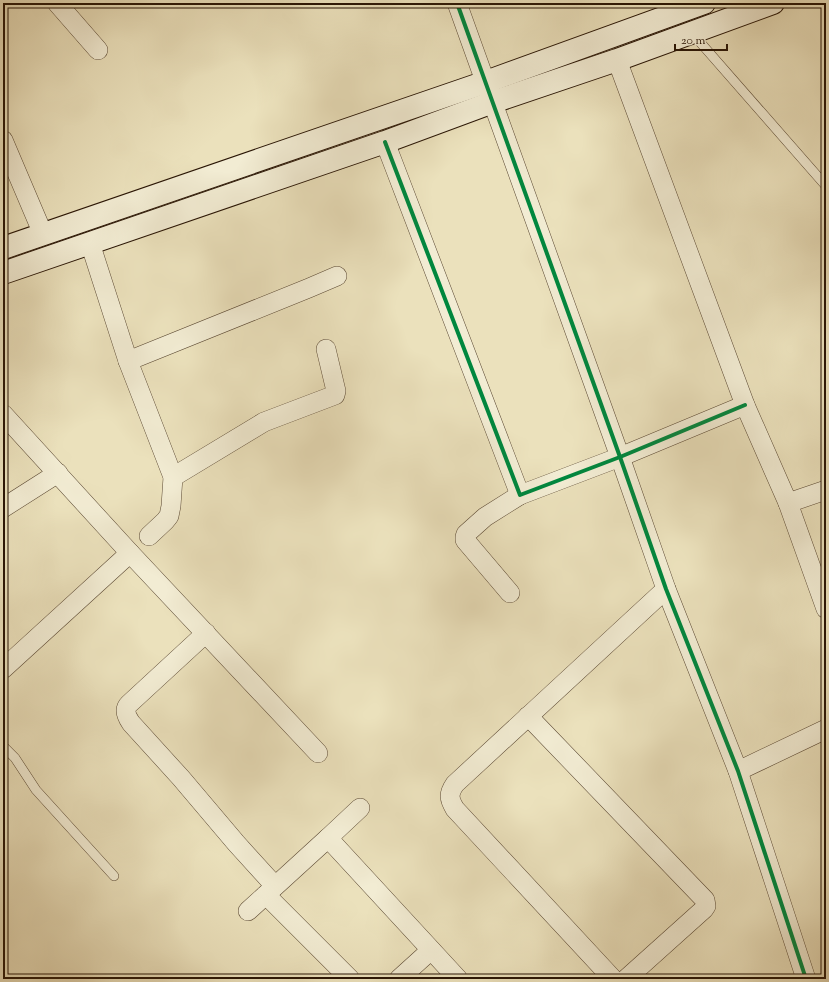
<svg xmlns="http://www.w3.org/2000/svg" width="829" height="982" font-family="'Sorts Mill Goudy',serif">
  <rect width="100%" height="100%" fill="#ebe1bc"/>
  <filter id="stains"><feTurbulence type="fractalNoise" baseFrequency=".005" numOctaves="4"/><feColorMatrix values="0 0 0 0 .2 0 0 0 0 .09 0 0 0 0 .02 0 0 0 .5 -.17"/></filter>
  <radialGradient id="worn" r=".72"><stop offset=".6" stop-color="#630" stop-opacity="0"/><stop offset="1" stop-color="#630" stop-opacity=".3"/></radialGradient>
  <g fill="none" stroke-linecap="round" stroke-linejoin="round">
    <defs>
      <g id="lane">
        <polyline points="692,33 826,186"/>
        <polyline points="3,746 15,758 36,790 114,876"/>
      </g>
      <g id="street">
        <polyline points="57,3 98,50"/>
        <polyline points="457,3 620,457 666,589 738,771 806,979"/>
        <polyline points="617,60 745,405 788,503 826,609"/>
        <polyline points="3,140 43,234"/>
        <polyline points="385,142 520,495 620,457 745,405"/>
        <polyline points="90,243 128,361 173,477 171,506 169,516 165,521 149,536"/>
        <polyline points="128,361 309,288 337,276"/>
        <polyline points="3,414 130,553 318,753"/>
        <polyline points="173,477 264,422 335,395 336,391 326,349"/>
        <polyline points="788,503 826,490"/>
        <polyline points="3,508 58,473"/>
        <polyline points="510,593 465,540 465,537 466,534 485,517 520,495"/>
        <path d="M 206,633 L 129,704 C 123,710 127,717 131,723 L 181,778 L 236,843 L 275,886"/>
        <polyline points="3,669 130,553"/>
        <polyline points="528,716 705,900 706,906 704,909 626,979"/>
        <polyline points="738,771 826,729"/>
        <polyline points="328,838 360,808"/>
        <polyline points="266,895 350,979"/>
        <polyline points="248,911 328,838 458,979"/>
        <polyline points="399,979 431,950"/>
        <path d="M 613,979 L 455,809 C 449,799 448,794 455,784 L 666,589"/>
      </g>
      <g id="secondary">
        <polyline points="3,248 486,82 704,3"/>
        <polyline points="3,273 385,142 493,102 617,60 773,3"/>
      </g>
    </defs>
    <use href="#lane" stroke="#5a4833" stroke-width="10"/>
    <use href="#street" stroke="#5a4833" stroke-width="20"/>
    <use href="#secondary" stroke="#291505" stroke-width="24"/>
    <use href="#lane" stroke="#f2ecd3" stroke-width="9"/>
    <use href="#street" stroke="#f2ecd3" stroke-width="19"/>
    <use href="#secondary" stroke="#f2ecd3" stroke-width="22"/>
    <defs>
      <g id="cycleway">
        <polyline points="457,3 620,457 666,589 738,771 806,979"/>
        <polyline points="385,142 520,495 620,457 745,405"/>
      </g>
    </defs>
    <use href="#cycleway" stroke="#f2ecd3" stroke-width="6"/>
    <use href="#cycleway" stroke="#00873e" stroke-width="4"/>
  </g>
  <rect width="829" height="982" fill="none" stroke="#ebe1bc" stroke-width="16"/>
  <rect x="4" y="4" width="821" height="974" fill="none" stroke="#291505" stroke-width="2"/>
  <rect x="8" y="8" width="813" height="966" fill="none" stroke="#291505"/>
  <path d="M675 44v6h52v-6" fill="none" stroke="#291505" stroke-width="2"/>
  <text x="681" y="44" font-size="12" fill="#291505" stroke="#f2ecd3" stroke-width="3" paint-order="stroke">20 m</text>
  <rect width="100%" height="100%" filter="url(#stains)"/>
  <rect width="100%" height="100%" fill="url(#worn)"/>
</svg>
